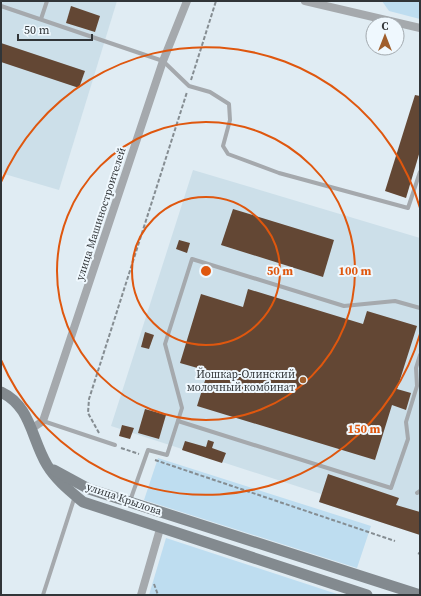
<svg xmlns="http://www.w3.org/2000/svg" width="421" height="596" font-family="'Source Serif 4',serif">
  <rect width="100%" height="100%" fill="#e0ecf3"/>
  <g fill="#ccdfe9">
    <polygon points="1,1 117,1 59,190 1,173"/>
    <polygon points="193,170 420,238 420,535 319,502 321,494 111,426"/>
  </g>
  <g fill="#beddf0">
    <polygon points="382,1 420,1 420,19 389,11"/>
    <polygon points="158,458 371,526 357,568 144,500"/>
    <polygon points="166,538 340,595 149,595"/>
  </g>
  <g fill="#634734">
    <polygon points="71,6 100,16 95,32 66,23"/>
    <polygon points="1,43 85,71 79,88 1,62"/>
    <polygon points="415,95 420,96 420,151 406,198 385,191"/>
    <polygon points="233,209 334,240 323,277 221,245"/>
    <polygon points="179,240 190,243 187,253 176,249"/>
    <polygon points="248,289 363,324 367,311 417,326 397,389 411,393 406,410 392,405 375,460 197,406 208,371 180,363 201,294 243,307"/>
    <polygon points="145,332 154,335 149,349 141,347"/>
    <polygon points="145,409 166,415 159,439 138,433"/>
    <polygon points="122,425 134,428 130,439 119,436"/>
    <polygon points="208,440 214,442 212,448 226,453 222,463 182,450 185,441 206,447"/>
    <polygon points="328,474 399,498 396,505 420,512 420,535 319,502"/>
  </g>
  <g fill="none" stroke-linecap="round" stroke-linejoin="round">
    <g stroke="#858d92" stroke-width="2" stroke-dasharray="4 2" stroke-linecap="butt">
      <polyline points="191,80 216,1"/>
      <polyline points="99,433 88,413 89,399 187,92"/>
      <polyline points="121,448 139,454"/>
      <polyline points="155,460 395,541"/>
      <polyline points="418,553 420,554"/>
      <polyline points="154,584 158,595"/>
    </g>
    <g stroke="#a5a9ad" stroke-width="4">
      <polyline points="1,6 163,61 189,86 210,92 229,104 230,120 223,146 228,154 279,173 408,208 420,172"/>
      <polyline points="41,19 47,1"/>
      <polyline points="43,421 115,445"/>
      <polyline points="178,421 391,488 408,439 406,422 417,386 416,368 420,355"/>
      <polyline points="417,493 420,491"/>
      <polyline points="130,501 148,450 167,455 182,408 165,344 192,259 344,306 395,301 420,308"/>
      <polyline points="43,595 75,496"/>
    </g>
    <g stroke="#a5a9ad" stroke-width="8">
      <polyline points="305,1 420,28"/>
      <polyline points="31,429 43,421 163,61 187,1"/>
      <polyline points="141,595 160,529"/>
    </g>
    <g stroke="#838a8f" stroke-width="11">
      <path d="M 1,392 C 31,406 31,438 47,465 C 56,480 70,491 83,502 L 367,595"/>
      <polyline points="54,470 89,489 420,595"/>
    </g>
  </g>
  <g fill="none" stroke="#df570e" stroke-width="2">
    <circle cx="206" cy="271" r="74"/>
    <circle cx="206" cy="271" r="149"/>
    <path d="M420 334A223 223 0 0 1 1 360M1 182A223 223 0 0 1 420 208"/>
  </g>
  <circle fill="#a05e2b" stroke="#eff8fe" stroke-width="1.5" cx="303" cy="380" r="4"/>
  <g text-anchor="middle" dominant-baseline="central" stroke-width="4" stroke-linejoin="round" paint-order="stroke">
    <g font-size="11" fill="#313538" stroke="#eff8fe">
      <text transform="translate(101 214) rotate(-72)">улица Машиностроителей</text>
      <text transform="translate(124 499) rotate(19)">улица Крылова</text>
    </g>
    <g font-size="11" fill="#313538" stroke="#eff8fe" text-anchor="end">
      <text x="295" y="374">Йошкар-Олинский<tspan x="295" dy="13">молочный комбинат</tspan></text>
    </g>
  </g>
  <circle cx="206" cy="271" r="6" fill="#df570e" stroke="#eff8fe" stroke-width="2"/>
  <g font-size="12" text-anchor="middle" font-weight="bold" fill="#df570e" stroke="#eff8fe" stroke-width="4" stroke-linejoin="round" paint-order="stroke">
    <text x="280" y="275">50 m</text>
    <text x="355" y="275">100 m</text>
    <text x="364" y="433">150 m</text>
  </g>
  <rect width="421" height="596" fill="none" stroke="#313538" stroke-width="4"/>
  <g transform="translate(385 36)"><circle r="19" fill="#eff8fe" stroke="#a3aaaf"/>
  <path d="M0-3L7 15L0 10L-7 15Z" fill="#a05e2b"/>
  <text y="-6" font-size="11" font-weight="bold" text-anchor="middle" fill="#313538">С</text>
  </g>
  <path d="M18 34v6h74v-6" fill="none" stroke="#313538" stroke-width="2"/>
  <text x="24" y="34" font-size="12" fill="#313538" stroke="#eff8fe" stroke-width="3" paint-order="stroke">50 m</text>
</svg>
